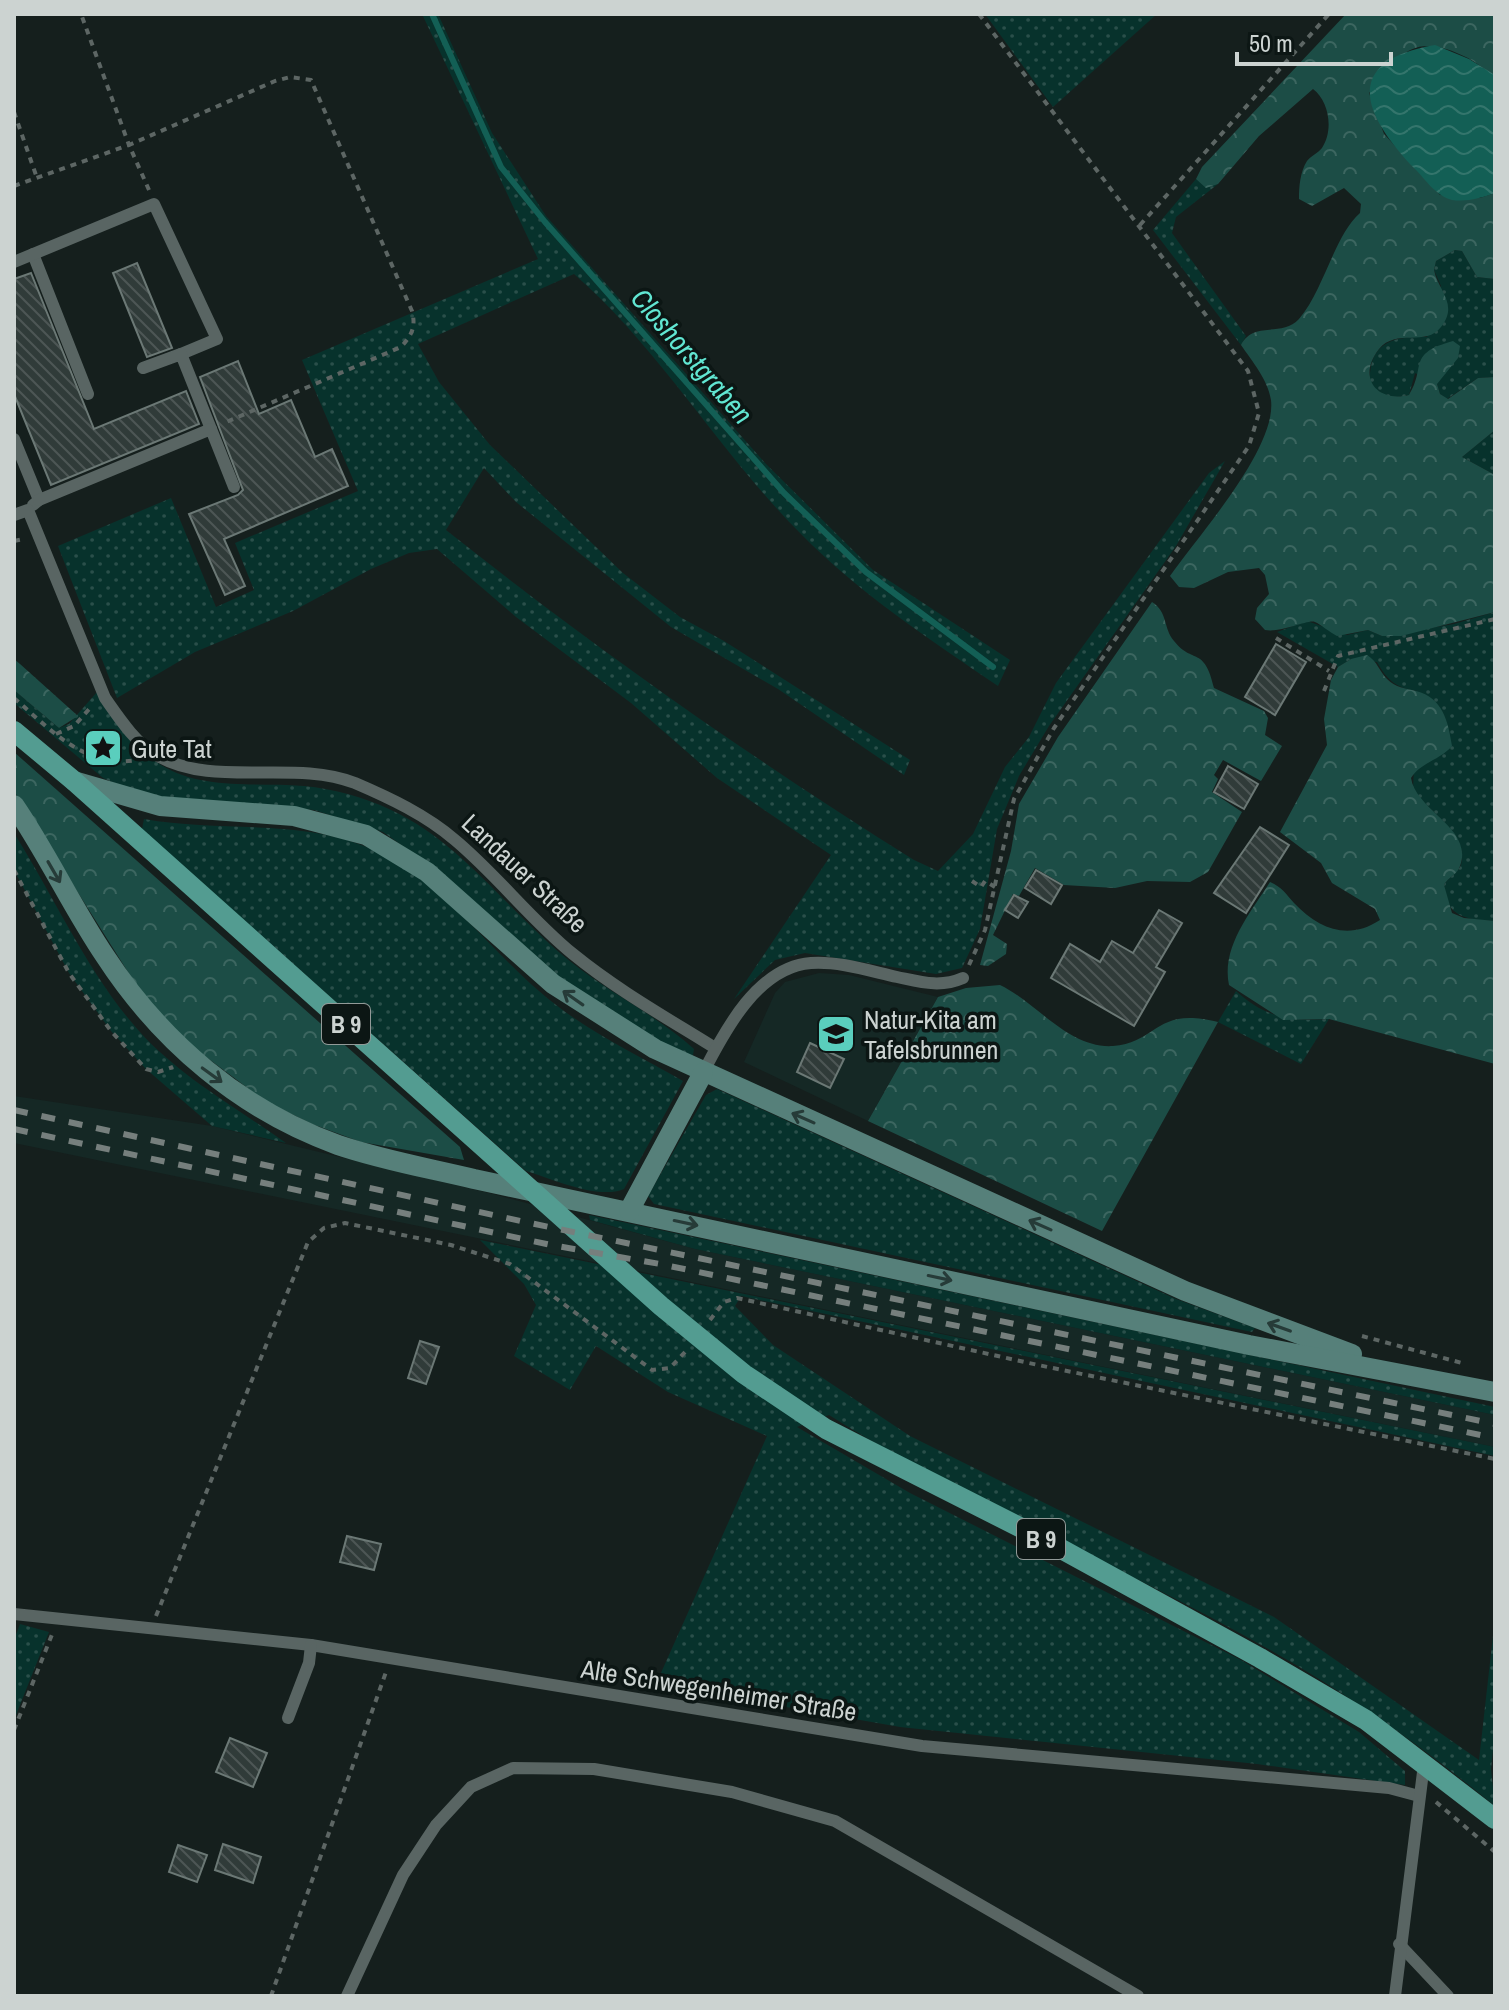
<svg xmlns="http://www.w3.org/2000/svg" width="1509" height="2010" font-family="'Archivo Narrow',sans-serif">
  <defs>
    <pattern id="green-dots" width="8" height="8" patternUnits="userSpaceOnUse" patternTransform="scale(2)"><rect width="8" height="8" fill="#07322c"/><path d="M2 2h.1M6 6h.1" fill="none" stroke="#2a4f4a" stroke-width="1.8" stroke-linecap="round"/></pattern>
    <pattern id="forest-crowns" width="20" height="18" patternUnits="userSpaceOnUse" patternTransform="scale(2)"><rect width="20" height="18" fill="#1c4d46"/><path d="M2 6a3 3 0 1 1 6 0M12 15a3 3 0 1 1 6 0" fill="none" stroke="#3c6660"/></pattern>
    <pattern id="water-waves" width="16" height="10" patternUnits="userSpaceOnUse" patternTransform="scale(2)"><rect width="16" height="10" fill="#135f55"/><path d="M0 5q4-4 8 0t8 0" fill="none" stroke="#34756c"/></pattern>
    <pattern id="building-back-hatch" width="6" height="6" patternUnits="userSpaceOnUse" patternTransform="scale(2)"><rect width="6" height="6" fill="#303b39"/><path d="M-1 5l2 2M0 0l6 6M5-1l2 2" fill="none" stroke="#4d5655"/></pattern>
  </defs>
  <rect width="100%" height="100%" fill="#151f1d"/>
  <g fill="#152825">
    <polygon points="819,973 849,975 938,997 868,1121 744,1062 775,993 785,982"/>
    <polygon points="14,1096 212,1126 493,1194 695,1249 1495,1415 1495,1447 14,1143"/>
  </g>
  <g fill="url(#green-dots)">
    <path d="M 422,14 L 438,14 L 492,133 L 546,216 L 616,295 L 765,463 L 873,570 L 1010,660 L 998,686 C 929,639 859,593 801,534 C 719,452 661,350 574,274 L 418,344 L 439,382 L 490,445 L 623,573 L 680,617 L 724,641 L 910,760 L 904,775 L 778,689 L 671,627 L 516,502 L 484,468 L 446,530 C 596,649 751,758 914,860 L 938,871 L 973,834 L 1005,767 L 1029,737 L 1056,683 L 1209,473 L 1225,461 L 1176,546 L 1049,726 L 1019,776 L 997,829 L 980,929 L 962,968 L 936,974 L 805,953 L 775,960 L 734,999 L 831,855 L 717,778 L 631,703 L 516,617 L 437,549 L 409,553 L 371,569 L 293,611 L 195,652 L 117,698 L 58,546 L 171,498 L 216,607 L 254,590 L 235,543 L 358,491 L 302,360 L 538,259 Z"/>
    <polygon points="985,14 1157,14 1053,107"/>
    <polygon points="1196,179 1206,187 1218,184 1176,217 1172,233 1246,336 1241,345 1153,230"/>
    <path d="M 1455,250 L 1462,251 L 1477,277 L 1495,279 L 1495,377 L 1478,378 L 1447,399 L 1440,394 L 1437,384 L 1415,373 L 1409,395 C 1392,399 1381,397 1370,384 C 1368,343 1391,336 1427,337 L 1441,286 L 1434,270 L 1436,261 Z"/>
    <polygon points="1495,430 1495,475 1462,457"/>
    <path d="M 1495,612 L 1495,921 C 1467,920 1445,917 1444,885 C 1448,877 1458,873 1461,865 C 1469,835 1429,811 1413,791 L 1417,691 C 1396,688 1387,680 1377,662 L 1351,659 L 1338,667 L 1277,632 L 1307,621 L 1347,635 L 1368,630 L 1382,636 L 1454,624 Z"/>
    <path d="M 14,690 L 59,728 L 69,724 L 97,692 C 116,717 135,748 161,765 C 203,791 258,782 304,786 C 334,789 364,797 391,810 C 464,844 509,913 571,962 C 610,993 659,1017 694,1049 L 693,1055 L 688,1058 L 550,973 L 445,876 L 383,832 L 314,810 L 154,797 L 123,787 L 103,778 L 14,703 Z"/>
    <path d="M 144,819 C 221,833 306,817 378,852 C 441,883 487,946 539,991 C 582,1029 634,1053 683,1081 L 624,1189 C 597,1200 553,1179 526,1171 L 142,829 Z"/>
    <path d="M 14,833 C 55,898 88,974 139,1031 C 179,1076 237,1108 286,1143 L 212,1126 L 146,1069 L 111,1031 L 69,973 L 14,870 Z"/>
    <path d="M 1236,991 C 1266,1018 1291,1022 1329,1019 L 1301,1064 L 1218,1022 Z"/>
    <polygon points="717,1089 1176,1299 1255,1328 1252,1332 654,1204 648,1196 706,1095"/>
    <polygon points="589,1215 1495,1407 1495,1415 695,1249 590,1220"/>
    <path d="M 480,1240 L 1495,1447 L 1495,1456 L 741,1296 L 735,1306 L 773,1345 L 910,1436 L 1274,1617 L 1479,1760 L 1495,1618 L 1495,1732 L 1491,1769 L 1495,1806 C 1424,1748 1351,1696 1272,1651 C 1127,1568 971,1504 829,1415 L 797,1427 L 910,1493 L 1241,1660 L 1359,1732 L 1405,1771 L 1405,1785 L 1257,1764 L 900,1727 L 656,1684 L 767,1436 L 668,1392 L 596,1346 L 570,1390 L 514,1356 L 536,1305 L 524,1284 Z"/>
    <polygon points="20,1624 49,1632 14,1720 14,1640"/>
  </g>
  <g fill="url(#forest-crowns)">
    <path d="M 1346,14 L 1495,14 L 1495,75 C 1485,70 1477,63 1468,58 C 1415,31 1399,52 1369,93 L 1384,134 L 1440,195 L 1480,198 L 1495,193 L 1495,279 L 1477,277 L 1462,251 L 1455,250 L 1436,261 L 1434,270 C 1438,291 1459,304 1441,327 C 1426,347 1396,328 1379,349 C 1357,377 1376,403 1409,395 C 1427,366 1406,354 1453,341 L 1460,346 L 1458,358 L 1437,384 L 1440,394 L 1448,399 L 1478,378 L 1495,377 L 1495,430 L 1462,457 L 1495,475 L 1495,612 L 1401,636 L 1382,636 L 1368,630 L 1337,636 C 1329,632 1322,625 1315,622 C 1308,619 1282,633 1265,630 L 1255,619 L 1257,608 L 1269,594 L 1265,575 L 1259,568 L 1228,572 L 1194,588 L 1179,587 L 1170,576 C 1198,536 1277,448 1271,400 C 1268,380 1252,361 1241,345 C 1254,320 1282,338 1299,319 C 1324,290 1334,236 1360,213 L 1361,204 L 1344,188 L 1312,206 L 1299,199 C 1299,187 1300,172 1307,161 C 1311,156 1318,153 1322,148 C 1334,130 1329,101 1313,89 L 1259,136 L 1218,184 L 1206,188 L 1196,179 L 1202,167 Z"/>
    <path d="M 1152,602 C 1168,612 1163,628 1174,641 C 1193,665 1204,645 1214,688 L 1264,711 L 1268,718 L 1265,735 L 1282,746 L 1261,781 L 1223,760 L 1214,775 L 1218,779 L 1212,792 L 1242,812 L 1208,872 L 1190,882 L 1147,881 L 1115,888 L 1064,885 L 1035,868 L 1019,896 L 1013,894 L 993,935 L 1007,944 L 1006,954 L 988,966 L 980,965 L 1011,851 L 1019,804 L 1058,737 Z"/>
    <path d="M 1367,655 C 1378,662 1379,671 1387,679 C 1396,688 1405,688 1416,691 C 1443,698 1448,721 1452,746 C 1440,760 1420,763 1411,778 C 1416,811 1474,828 1460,866 C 1458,874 1448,877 1444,885 L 1452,913 L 1464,918 L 1495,921 L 1495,1064 L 1329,1019 L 1283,1020 L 1229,985 C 1221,947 1251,912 1270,882 C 1282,887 1286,894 1294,903 C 1319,929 1348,941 1380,920 L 1375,909 L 1332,883 L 1321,863 L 1280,832 L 1327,745 L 1324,719 L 1331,680 L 1338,667 L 1351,659 Z"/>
    <polygon points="14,659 20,664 78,716 59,728 14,690"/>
    <polygon points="14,752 460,1147 464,1160 361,1142 312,1124 265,1101 174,1033 133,980 14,791"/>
    <path d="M 1000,985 C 1036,1002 1069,1049 1113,1046 C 1159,1042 1155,1006 1218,1022 L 1102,1231 L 868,1121 L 938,997 L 966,988 Z"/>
  </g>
  <path fill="url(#water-waves)" d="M 1435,45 L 1469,59 L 1495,75 L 1495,193 C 1481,198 1467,202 1452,200 C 1436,196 1426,180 1415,169 C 1363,115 1340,61 1435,45 Z"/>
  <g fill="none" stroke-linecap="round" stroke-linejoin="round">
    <polyline stroke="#135f55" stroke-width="6" points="432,14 501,167 545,222 784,493 866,572 993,667"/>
  </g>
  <g fill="url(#building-back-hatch)" stroke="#6b7875" stroke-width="2">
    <polygon points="137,263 172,348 147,357 113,273"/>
    <polygon points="31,273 94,429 186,391 199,424 51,485 14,394 14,279"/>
    <polygon points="238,361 259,414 291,400 315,457 332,449 348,486 224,539 245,586 225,595 189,514 238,495 243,490 200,377"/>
    <polygon points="1276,644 1306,662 1275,715 1245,697"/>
    <polygon points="1228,766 1258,784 1244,809 1214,792"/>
    <polygon points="1260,827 1289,845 1246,913 1214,893"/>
    <polygon points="1036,870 1062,885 1051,904 1025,888"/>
    <polygon points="1014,895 1028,902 1018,918 1005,910"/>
    <polygon points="1159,910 1182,923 1156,967 1165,972 1134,1026 1051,978 1070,944 1100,962 1112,941 1133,953"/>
    <polygon points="810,1043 844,1059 830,1088 797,1072"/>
    <polygon points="420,1341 439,1347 426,1384 408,1378"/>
    <polygon points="347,1536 381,1544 374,1570 340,1562"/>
    <polygon points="230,1738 267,1753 253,1787 216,1772"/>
    <polygon points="223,1844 261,1857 253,1883 215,1870"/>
    <polygon points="178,1845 207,1855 197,1882 169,1872"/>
  </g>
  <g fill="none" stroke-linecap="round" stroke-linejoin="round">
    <g stroke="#5d6664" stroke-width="4" stroke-dasharray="6 6" stroke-linecap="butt">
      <polyline points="14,112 37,178"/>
      <polyline points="14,186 129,145 81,14"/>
      <path d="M 149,190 L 129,145 L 275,81 L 290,77 L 311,80 L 412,311 C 416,327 412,335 401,347 L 224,423"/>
      <polyline points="1140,225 1329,14"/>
      <polyline points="14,541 24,539"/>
      <polyline points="1276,638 1329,671"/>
      <polyline points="1324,691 1338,656 1495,619"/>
      <path d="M 14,698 C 50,729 85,769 137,760"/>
      <polyline points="56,734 74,726 91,707"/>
      <polyline points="14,870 69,973 111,1031 146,1069 158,1072 173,1067"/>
      <polyline points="972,881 981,887 985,881 995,887"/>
      <polyline points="969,965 985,930 1014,799 1054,728 1249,446 1259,413 1248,371 979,14"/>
      <polyline points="710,1320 724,1302 737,1298 1038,1365 1495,1459"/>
      <polyline points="1362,1336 1462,1363"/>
      <polyline points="156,1616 308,1242 324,1228 345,1223 451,1245 510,1264 652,1370 670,1368 685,1352"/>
      <polyline points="14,1730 53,1632"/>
      <polyline points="1436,1802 1495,1852"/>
      <polyline points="271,1996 386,1672"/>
    </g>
    <g stroke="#596563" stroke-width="12">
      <polyline points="33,254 88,394"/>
      <polyline points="14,262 154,204 217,339 181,354"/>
      <polyline points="143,368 181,354 211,429"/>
      <polyline points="14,439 39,500 33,505"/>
      <polyline points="39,500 211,429 234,487"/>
      <path d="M 14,515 L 28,510 L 105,698 C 119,718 136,744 158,756 C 213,788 294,759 355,783 C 390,798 426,815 455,840 C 497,875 531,920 573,954 C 617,990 667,1018 715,1048"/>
      <path d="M 703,1073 C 725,1030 758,967 811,963 C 839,961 870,971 897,977 C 921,982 940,988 963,978"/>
      <polyline points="14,1614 311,1645 922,1746 1389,1788 1419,1796"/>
      <polyline points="288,1718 309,1663 311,1645"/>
      <polyline points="1399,1944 1448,1996"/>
      <polyline points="347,1996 403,1875 436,1825 471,1787 513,1768 594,1769 732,1792 835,1821 1138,1996"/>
      <polyline points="1395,1996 1424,1764"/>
    </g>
    <g stroke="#56807a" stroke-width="20">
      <polyline points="74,781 160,806 294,816 366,835 427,872 553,984 655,1049 1185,1291 1352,1354"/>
      <path d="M 14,805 C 47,853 72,907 105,956 C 161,1042 241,1110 338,1145 C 382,1160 428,1168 474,1179 L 1249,1345 L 1495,1392"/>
      <polyline points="629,1211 703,1073"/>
    </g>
    <polyline stroke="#539c91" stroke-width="20" points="14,731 74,781 661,1306 744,1374 826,1429 1043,1539 1260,1658 1366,1720 1495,1819"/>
    <g stroke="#767f7d" stroke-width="6" stroke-dasharray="14 14" stroke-linecap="butt">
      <polyline points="14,1110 525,1222 1495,1424"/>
      <polyline points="14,1129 551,1245 660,1264 1495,1438"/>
    </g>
  </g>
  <defs><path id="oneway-shaft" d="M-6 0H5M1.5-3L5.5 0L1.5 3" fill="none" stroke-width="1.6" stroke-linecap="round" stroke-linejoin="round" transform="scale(2)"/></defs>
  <g stroke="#263b38">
    <use href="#oneway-shaft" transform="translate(54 872) rotate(60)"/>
    <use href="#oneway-shaft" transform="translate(573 998) rotate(-145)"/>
    <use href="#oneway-shaft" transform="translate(212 1075) rotate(36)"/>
    <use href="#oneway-shaft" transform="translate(803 1118) rotate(-156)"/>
    <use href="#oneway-shaft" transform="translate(686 1223) rotate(12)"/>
    <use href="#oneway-shaft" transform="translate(1040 1225) rotate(-156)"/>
    <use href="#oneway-shaft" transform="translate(940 1278) rotate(12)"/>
    <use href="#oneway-shaft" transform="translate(1279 1327) rotate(-160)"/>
  </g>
  <defs>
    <symbol id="sight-square" viewBox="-11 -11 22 22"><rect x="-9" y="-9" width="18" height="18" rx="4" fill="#5acebd" stroke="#0c1614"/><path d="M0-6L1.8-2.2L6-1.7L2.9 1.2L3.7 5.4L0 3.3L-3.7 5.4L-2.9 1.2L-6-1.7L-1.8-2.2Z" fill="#111"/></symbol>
    <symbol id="school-square" viewBox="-11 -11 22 22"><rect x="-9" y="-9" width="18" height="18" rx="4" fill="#5acebd" stroke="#0c1614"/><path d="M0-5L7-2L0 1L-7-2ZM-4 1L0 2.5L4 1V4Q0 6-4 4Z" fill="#111"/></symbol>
  </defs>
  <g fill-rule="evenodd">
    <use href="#sight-square" x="81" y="726" width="44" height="44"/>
    <use href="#school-square" x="814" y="1012" width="44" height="44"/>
  </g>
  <g text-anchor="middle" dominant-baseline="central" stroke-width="7" stroke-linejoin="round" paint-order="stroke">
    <g fill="#0c1614" stroke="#929a98" stroke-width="2">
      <rect x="322" y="1004" width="48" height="40" rx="6"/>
      <rect x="1017" y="1519" width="48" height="40" rx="6"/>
    </g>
    <g font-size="24" font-weight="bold" fill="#ccd3d1">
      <text x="346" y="1024">B 9</text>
      <text x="1041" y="1539">B 9</text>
    </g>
    <g font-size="26" fill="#ccd3d1" stroke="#0c1614" text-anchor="start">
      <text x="131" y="748">Gute Tat</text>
      <text x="864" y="1019">Natur-Kita am<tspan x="864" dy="30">Tafelsbrunnen</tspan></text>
    </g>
    <g font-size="26" fill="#ccd3d1" stroke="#0c1614">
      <text transform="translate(525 873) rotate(43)">Landauer Straße</text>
      <text transform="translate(719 1690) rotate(9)">Alte Schwegenheimer Straße</text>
    </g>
    <g font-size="28" font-style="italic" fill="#61e6d2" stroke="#0c1614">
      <text transform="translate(692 356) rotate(49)">Closhorstgraben</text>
    </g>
  </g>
  <rect width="1509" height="2010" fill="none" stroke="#ccd3d1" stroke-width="32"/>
  <path d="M1237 52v12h154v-12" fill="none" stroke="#ccd3d1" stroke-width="4"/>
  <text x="1249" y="52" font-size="24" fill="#ccd3d1" stroke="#0c1614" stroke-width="6" paint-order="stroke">50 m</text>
</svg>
